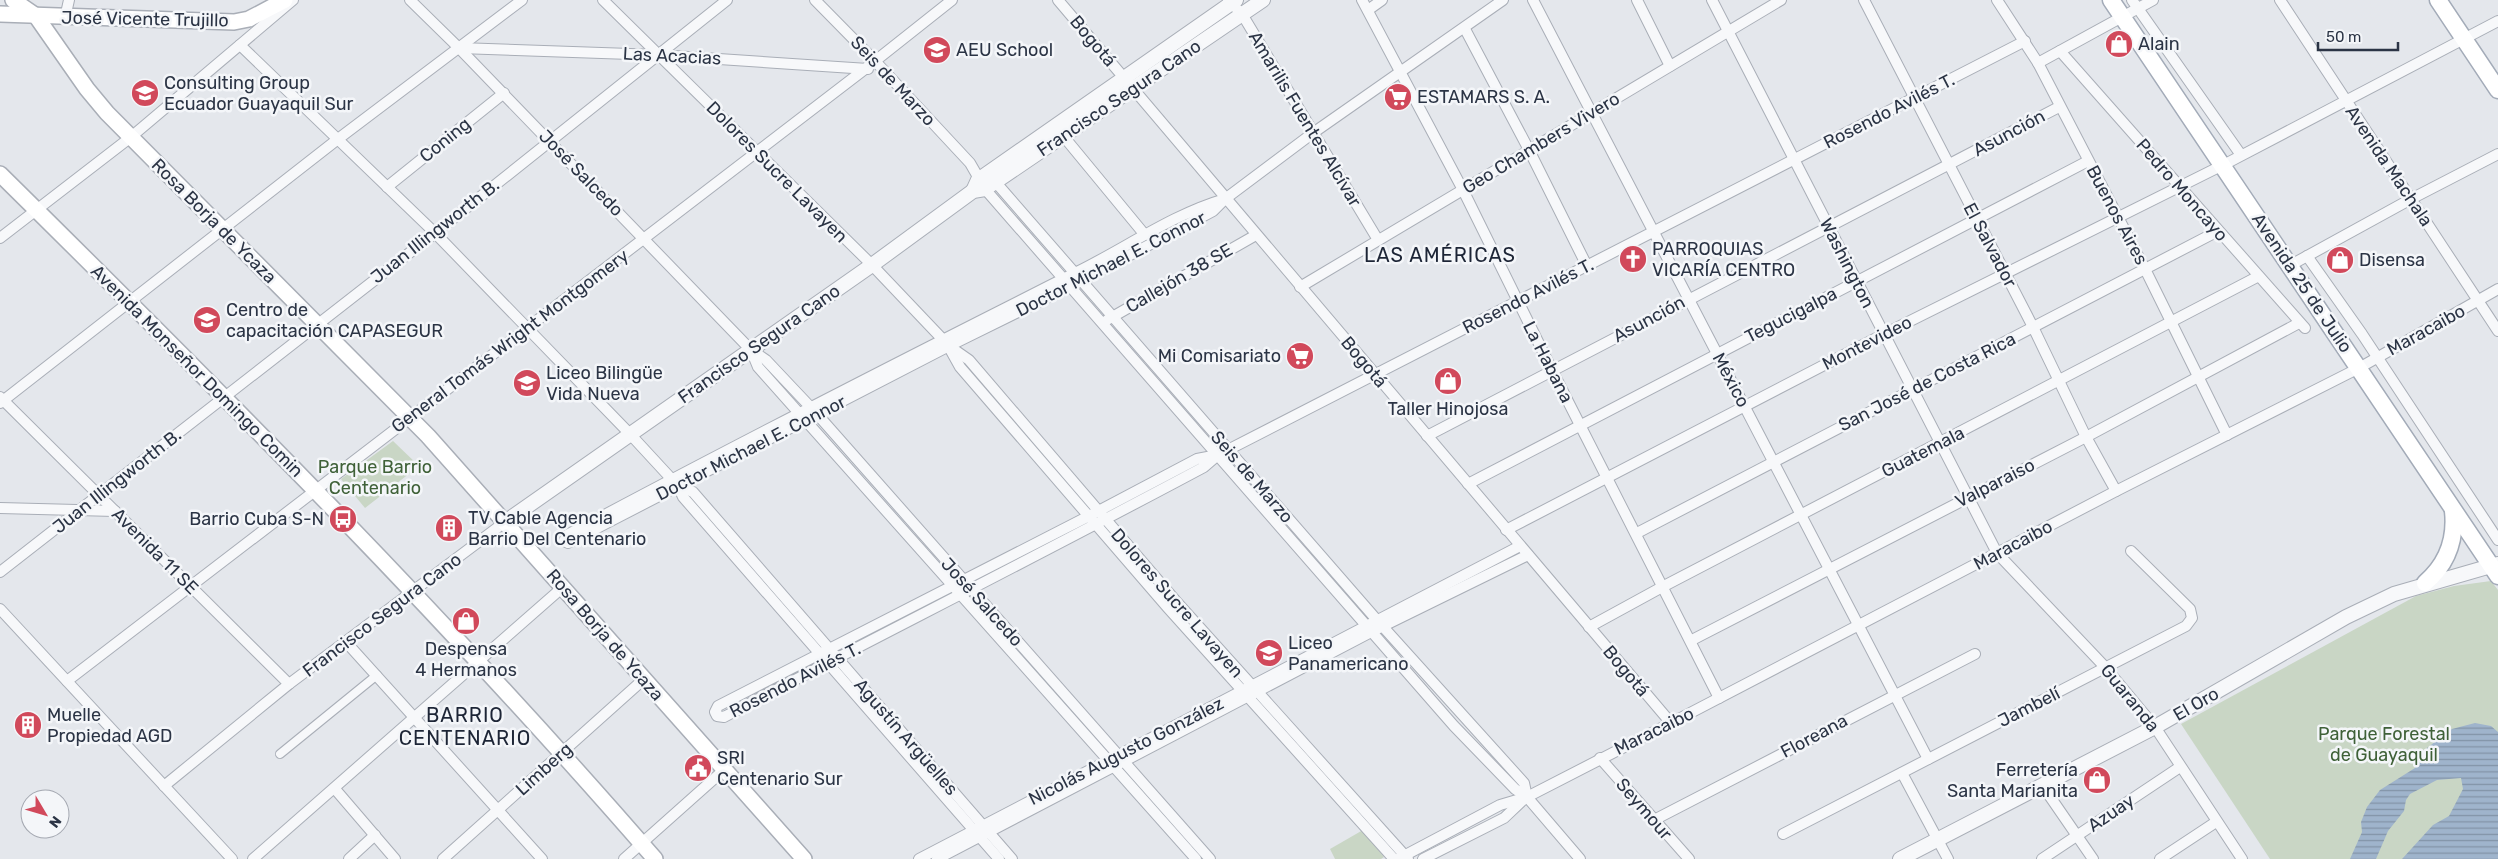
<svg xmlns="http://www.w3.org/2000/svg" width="2498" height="859" font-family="Rubik,sans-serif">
  <defs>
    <pattern id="water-rules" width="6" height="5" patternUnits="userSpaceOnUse" patternTransform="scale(1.25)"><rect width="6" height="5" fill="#9fb4cc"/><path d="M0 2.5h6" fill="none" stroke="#8293a7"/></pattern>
  </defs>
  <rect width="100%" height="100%" fill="#e4e7ec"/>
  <g fill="#c9d6c5">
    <polygon points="393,441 419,466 365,508 341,479"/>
    <polygon points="2491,581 2498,590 2498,859 2270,859 2181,724 2416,596 2454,586"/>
    <polygon points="1363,830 1384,857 1381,859 1335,859 1330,849"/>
  </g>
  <polygon fill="url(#water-rules)" points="2475,723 2491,726 2498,732 2498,859 2402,859 2433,825 2449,816 2463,789 2461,778 2437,780 2410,794 2406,800 2404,811 2388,831 2376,859 2350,859 2362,832 2361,822 2367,807 2380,790 2415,768 2427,748 2452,729"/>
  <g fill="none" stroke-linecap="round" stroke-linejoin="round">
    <defs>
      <polyline id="pedestrian" points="280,754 377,675"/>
      <g id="minor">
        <polyline points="410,0 459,48 750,349 766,360 817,414 1210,859"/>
        <polyline points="603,0 872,265 949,346 969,360 1175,600 1408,859"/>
        <polyline points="815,0 875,61 970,163 985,189 1454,726 1515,789 1527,797 1580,859"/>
        <polyline points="1058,0 1671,723"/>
        <polyline points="1228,0 1242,14 1378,240"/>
        <polyline points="1362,0 1463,190 1552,370 1719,698"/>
        <polyline points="1533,0 1928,759"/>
        <polyline points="1637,0 1670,66"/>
        <polyline points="1712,0 1997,553 2105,667 2155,727 2242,859"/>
        <polyline points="1864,0 2033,327 2086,437 2116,491"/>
        <polyline points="1997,0 2038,63 2145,269 2227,435"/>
        <polyline points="2132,0 2241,155"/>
        <polyline points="2280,0 2498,331"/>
        <polyline points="1368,10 1382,0"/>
        <polyline points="65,18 69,0"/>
        <polyline points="1465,29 1529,150 1587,266"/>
        <polyline points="240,45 435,233 630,434 678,486 683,497 999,859"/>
        <polyline points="459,48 659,55 868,69"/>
        <polyline points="2060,51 2305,328"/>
        <polyline points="2038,63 2153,0"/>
        <polyline points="1060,132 1145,235"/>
        <polyline points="992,178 1376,619 1524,783 1527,797"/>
        <polyline points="387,187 504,93"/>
        <path d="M 1225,199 C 1173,214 1126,248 1077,272 C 906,358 735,445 567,535 L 564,541 L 568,543 L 572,541 L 949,346 L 1081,281 L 1213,211 L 1225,199 L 1313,133 L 1503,0"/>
        <polyline points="0,238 131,137 293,0"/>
        <polyline points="2307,256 2362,334 2498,540"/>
        <polyline points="2289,266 2411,199 2498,154"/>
        <polyline points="1300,287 1781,0"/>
        <polyline points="1107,320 1256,235"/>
        <polyline points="950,349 960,367 1168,608 1394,859"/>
        <polyline points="751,350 758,367 1196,859"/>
        <polyline points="0,397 289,684"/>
        <polyline points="0,403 338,139 522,0"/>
        <polyline points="1427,436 2059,107"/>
        <path d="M 1218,455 L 1197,459 L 1089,516 L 718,706 L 715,712 L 717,716 L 724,717 C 884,633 1045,552 1204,467 L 1218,455 L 2025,41"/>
        <polyline points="1468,484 2088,161"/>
        <polyline points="678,486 693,492 1012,859"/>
        <polyline points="0,508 115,511"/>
        <polyline points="1506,530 1884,334 2231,161 2498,21"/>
        <polyline points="1637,533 2218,231"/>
        <polyline points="0,572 435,233 727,0"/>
        <polyline points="0,609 232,859"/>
        <polyline points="1589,627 1664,586 2257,277"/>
        <polyline points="1692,640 2086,437 2299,323"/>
        <polyline points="346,642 542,859"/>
        <polyline points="67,681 865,69 952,0"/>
        <polyline points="1600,758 1689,859"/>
        <polyline points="1902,773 1948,859"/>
        <polyline points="2042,785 2093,859"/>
        <polyline points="164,786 289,684 505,522"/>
        <polyline points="335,789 395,859"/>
        <polyline points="1654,820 1975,654"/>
        <polyline points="1783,834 2186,626 2192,618 2190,609 2131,551"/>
        <polyline points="253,859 563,587"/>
        <polyline points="349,859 375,835"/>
        <polyline points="443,859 644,679"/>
        <polyline points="624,859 725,769"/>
        <polyline points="919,859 1520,546"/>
        <polyline points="937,859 1373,631 1528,555"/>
        <polyline points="1398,859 1500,805 1527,797 1671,723 2116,491 2359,368 2498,289"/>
        <polyline points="1423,859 1504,818 1524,799"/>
        <polyline points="2042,859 2180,767"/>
        <polyline points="2160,859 2216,822"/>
      </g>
      <g id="tertiary">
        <polyline points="973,191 978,180 988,173 1236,0"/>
        <polyline points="505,522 872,265 973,191 985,189 1263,0"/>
        <polyline points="1900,859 2155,727 2346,617 2394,594 2498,564"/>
      </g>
      <g id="secondary">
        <polyline points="13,0 36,16 87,89 107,113 428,436 804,859"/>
        <polyline points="0,14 234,22 249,19 285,0"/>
        <path d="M 0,174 C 225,396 448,620 655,859"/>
      </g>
      <g id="primary">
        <polyline points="2111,0 2498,576"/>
        <polyline points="2438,0 2498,90"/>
        <path d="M 2425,583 C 2447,564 2456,539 2453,511"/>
      </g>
    </defs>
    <use href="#pedestrian" stroke="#a9aeb7" stroke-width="10"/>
    <use href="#minor" stroke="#a9aeb7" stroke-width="12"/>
    <use href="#tertiary" stroke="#a9aeb7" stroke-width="16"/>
    <use href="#secondary" stroke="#a9aeb7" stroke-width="18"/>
    <use href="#primary" stroke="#a3abb8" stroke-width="19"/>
    <use href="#pedestrian" stroke="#f7f8fa" stroke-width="8"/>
    <use href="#minor" stroke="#f7f8fa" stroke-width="10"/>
    <use href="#tertiary" stroke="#f7f8fa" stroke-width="14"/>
    <use href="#secondary" stroke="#fff" stroke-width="15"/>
    <use href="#primary" stroke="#fff" stroke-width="16"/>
  </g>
  <defs>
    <symbol id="shop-disc" viewBox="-11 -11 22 22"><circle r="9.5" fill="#d1495b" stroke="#f4f6f9"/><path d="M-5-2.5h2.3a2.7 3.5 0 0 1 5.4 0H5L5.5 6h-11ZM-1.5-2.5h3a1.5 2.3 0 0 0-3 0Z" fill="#fff"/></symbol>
    <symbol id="school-disc" viewBox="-11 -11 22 22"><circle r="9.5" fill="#d1495b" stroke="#f4f6f9"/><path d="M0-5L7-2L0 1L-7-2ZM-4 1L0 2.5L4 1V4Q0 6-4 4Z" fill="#fff"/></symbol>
    <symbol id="university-disc" viewBox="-11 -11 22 22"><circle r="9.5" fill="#d1495b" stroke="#f4f6f9"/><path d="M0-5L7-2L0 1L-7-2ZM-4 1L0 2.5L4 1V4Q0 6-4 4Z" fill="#fff"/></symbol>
    <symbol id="supermarket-disc" viewBox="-11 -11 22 22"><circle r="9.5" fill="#d1495b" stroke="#f4f6f9"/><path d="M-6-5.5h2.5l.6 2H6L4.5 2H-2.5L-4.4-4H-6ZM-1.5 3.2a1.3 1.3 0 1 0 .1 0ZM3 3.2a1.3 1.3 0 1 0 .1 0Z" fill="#fff"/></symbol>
    <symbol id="church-disc" viewBox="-11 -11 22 22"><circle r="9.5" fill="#d1495b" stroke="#f4f6f9"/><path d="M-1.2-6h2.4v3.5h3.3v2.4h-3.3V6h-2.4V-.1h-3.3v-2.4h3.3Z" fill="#fff"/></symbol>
    <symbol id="bus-disc" viewBox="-11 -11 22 22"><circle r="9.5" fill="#d1495b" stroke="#f4f6f9"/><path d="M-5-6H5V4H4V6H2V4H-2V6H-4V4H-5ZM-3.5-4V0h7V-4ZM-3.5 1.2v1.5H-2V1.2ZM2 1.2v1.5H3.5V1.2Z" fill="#fff"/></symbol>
    <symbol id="building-disc" viewBox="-11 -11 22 22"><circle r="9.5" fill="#d1495b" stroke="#f4f6f9"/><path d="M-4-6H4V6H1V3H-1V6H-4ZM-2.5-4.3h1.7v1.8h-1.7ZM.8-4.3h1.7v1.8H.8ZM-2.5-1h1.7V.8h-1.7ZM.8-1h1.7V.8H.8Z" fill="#fff"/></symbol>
    <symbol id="civic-disc" viewBox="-11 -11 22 22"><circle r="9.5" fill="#d1495b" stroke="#f4f6f9"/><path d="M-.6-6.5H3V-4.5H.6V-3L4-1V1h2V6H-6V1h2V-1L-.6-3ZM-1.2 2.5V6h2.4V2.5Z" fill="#fff"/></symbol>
  </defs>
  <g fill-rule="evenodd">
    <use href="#shop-disc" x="2103" y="28" width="32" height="32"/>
    <use href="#school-disc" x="921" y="34" width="32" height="32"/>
    <use href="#university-disc" x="129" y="77" width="32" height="32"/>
    <use href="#supermarket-disc" x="1382" y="81" width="32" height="32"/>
    <use href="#church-disc" x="1617" y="243" width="32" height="32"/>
    <use href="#shop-disc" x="2324" y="244" width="32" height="32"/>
    <use href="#school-disc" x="191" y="304" width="32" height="32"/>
    <use href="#supermarket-disc" x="1284" y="340" width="32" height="32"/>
    <use href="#shop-disc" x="1432" y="365" width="32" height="32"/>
    <use href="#school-disc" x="511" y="367" width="32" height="32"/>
    <use href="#bus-disc" x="327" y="503" width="32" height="32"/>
    <use href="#building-disc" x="433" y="512" width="32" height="32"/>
    <use href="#shop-disc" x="450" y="605" width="32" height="32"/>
    <use href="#school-disc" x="1253" y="637" width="32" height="32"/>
    <use href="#building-disc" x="12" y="709" width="32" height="32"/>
    <use href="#civic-disc" x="682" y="752" width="32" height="32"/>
    <use href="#shop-disc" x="2081" y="764" width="32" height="32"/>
  </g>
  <g text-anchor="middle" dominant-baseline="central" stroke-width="5" stroke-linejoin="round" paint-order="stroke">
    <g font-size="18" fill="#2b3445" stroke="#f4f6f9">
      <text transform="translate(145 19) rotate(1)">José Vicente Trujillo</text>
      <text transform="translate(1093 41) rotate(50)">Bogotá</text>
      <text transform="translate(672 56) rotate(3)">Las Acacias</text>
      <text transform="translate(893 81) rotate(47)">Seis de Marzo</text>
      <text transform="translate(1119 98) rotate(-34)">Francisco Segura Cano</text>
      <text transform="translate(1889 111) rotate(-27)">Rosendo Avilés T.</text>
      <text transform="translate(1305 119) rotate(59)">Amarilis Fuentes Alcívar</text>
      <text transform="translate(2009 133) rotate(-28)">Asunción</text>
      <text transform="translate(445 140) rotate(-39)">Coning</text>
      <text transform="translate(1541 143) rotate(-31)">Geo Chambers Vivero</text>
      <text transform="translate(2389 166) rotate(56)">Avenida Machala</text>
      <text transform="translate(777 172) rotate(45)">Dolores Sucre Lavayen</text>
      <text transform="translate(581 173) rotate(46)">José Salcedo</text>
      <text transform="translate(2182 190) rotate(49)">Pedro Moncayo</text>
      <text transform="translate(2117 215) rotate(62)">Buenos Aires</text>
      <text transform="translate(214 221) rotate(45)">Rosa Borja de Ycaza</text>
      <text transform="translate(435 231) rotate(-38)">Juan Illingworth B.</text>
      <text transform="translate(1990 245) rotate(62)">El Salvador</text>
      <text transform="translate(1847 263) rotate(63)">Washington</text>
      <text transform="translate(1111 264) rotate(-27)">Doctor Michael E. Connor</text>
      <text transform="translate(1179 278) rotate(-30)">Callejón 38 SE</text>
      <text transform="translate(2302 283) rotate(56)">Avenida 25 de Julio</text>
      <text transform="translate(1528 296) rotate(-27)">Rosendo Avilés T.</text>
      <text transform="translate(1791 315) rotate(-27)">Tegucigalpa</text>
      <text transform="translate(1649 319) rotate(-28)">Asunción</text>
      <text transform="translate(2426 330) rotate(-29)">Maracaibo</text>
      <text transform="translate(510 341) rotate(-37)">General Tomás Wright Montgomery</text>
      <text transform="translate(1867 343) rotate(-27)">Montevideo</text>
      <text transform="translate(759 344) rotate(-35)">Francisco Segura Cano</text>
      <text transform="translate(1364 362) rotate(50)">Bogotá</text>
      <text transform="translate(1548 362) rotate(63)">La Habana</text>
      <text transform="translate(197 371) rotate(45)">Avenida Monseñor Domingo Comin</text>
      <text transform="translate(1731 380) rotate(62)">México</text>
      <text transform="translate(1927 382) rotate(-27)">San José de Costa Rica</text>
      <text transform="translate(751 448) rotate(-27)">Doctor Michael E. Connor</text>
      <text transform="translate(1923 452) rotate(-27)">Guatemala</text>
      <text transform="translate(1252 477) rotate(49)">Seis de Marzo</text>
      <text transform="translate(117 481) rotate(-38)">Juan Illingworth B.</text>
      <text transform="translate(1995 483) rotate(-27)">Valparaiso</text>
      <text transform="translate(2013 545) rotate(-28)">Maracaibo</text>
      <text transform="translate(155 551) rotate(45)">Avenida 11 SE</text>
      <text transform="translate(982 602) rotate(48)">José Salcedo</text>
      <text transform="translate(1177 603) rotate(49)">Dolores Sucre Lavayen</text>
      <text transform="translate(382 615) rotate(-37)">Francisco Segura Cano</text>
      <text transform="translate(605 635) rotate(49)">Rosa Borja de Ycaza</text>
      <text transform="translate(1626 671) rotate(50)">Bogotá</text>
      <text transform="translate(795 680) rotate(-27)">Rosendo Avilés T.</text>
      <text transform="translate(2130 698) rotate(51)">Guaranda</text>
      <text transform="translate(2196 704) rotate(-30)">El Oro</text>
      <text transform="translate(2029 707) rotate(-27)">Jambelí</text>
      <text transform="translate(1654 731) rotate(-26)">Maracaibo</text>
      <text transform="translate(1814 736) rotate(-28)">Floreana</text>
      <text transform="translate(906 737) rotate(49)">Agustín Argüelles</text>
      <text transform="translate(1126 751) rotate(-27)">Nicolás Augusto González</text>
      <text transform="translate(544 769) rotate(-42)">Limberg</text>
      <text transform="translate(1644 809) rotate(49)">Seymour</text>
      <text transform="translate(2111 813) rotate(-34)">Azuay</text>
    </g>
    <g font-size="18" fill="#2b3445" stroke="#f4f6f9" text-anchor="start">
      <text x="2138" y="44">Alain</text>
      <text x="956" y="50">AEU School</text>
      <text x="164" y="83">Consulting Group<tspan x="164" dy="21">Ecuador Guayaquil Sur</tspan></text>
      <text x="1417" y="97">ESTAMARS S. A.</text>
      <text x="1652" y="249">PARROQUIAS<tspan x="1652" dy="21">VICARÍA CENTRO</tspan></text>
      <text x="2359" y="260">Disensa</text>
      <text x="226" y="310">Centro de<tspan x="226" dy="21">capacitación CAPASEGUR</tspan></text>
      <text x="1281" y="356" text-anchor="end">Mi Comisariato</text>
      <text x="546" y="373">Liceo Bilingüe<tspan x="546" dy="21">Vida Nueva</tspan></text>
      <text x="1448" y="409" text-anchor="middle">Taller Hinojosa</text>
      <text x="468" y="518">TV Cable Agencia<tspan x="468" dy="21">Barrio Del Centenario</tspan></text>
      <text x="324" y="519" text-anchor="end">Barrio Cuba S-N</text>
      <text x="1288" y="643">Liceo<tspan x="1288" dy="21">Panamericano</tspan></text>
      <text x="466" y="649" text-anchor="middle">Despensa<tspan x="466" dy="21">4 Hermanos</tspan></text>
      <text x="47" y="715">Muelle<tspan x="47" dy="21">Propiedad AGD</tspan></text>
      <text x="717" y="758">SRI<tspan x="717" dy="21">Centenario Sur</tspan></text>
      <text x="2078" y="770" text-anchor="end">Ferretería<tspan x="2078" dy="21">Santa Marianita</tspan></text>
    </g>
    <g font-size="18" fill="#3f6138" stroke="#f4f6f9">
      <text x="375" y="467">Parque Barrio<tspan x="375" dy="21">Centenario</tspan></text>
      <text x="2384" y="734">Parque Forestal<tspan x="2384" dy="21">de Guayaquil</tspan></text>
    </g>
    <g font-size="20" letter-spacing="1" fill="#1d2536" stroke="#f4f6f9">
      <text x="1440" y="255">LAS AMÉRICAS</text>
      <text x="465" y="715">BARRIO<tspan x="465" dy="23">CENTENARIO</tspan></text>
    </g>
  </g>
  <g transform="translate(45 814) rotate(128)"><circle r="24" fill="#f4f6f9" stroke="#a4a8b1"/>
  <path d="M0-4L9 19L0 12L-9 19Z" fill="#d1495b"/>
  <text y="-8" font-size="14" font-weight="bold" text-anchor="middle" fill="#2b3445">N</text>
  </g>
  <path d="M2318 42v8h80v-8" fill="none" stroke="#2b3445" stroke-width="2.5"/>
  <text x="2326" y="42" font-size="15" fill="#2b3445" stroke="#f4f6f9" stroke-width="4" paint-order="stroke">50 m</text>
</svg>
